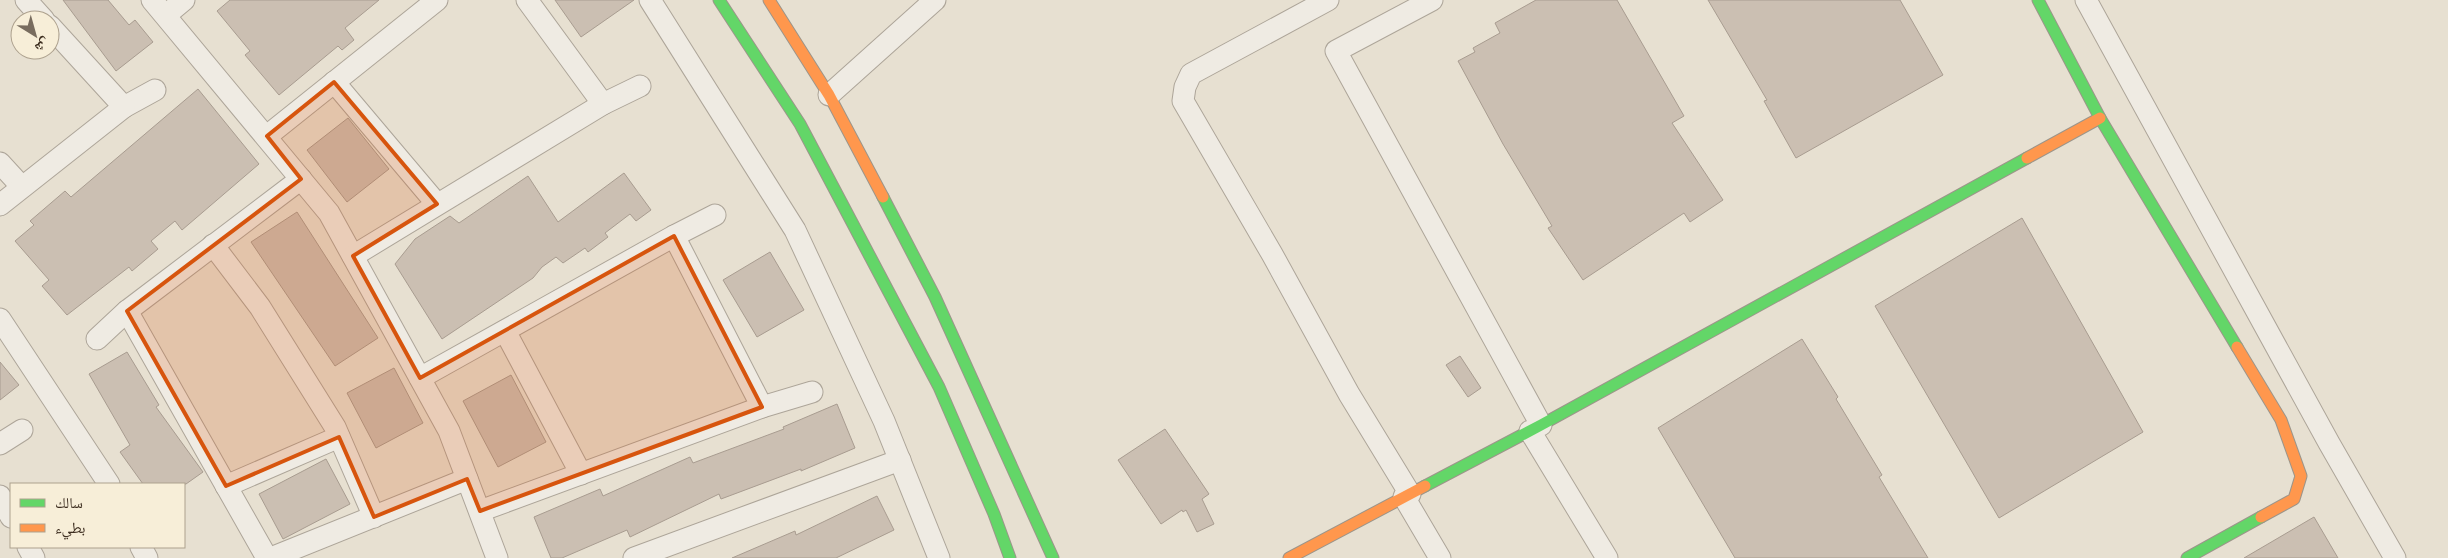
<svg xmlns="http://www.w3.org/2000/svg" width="2448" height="558" font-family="'Zilla Slab','Noto Naskh Arabic',serif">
  <rect width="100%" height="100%" fill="#e7e0d1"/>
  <g fill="#cbbfb2" stroke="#a89c90">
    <polygon points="63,0 108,0 129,25 135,20 153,42 116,71"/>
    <polygon points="230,0 379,0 345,28 354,40 342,50 338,46 279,95 245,55 250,51 217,11"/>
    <polygon points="555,0 634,0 581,37"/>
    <polygon points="1536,0 1617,0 1684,116 1672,123 1723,200 1690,222 1684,213 1583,280 1548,228 1552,226 1503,144 1458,61 1475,52 1473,48 1500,33 1495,23"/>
    <polygon points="1708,0 1900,0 1943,75 1796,158 1764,101 1767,100"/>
    <polygon points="198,89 259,164 182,230 175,221 151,241 158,249 132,271 129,267 67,315 42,286 49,280 15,241 34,225 30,221 65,191 71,197"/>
    <polygon points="348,118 389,169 347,202 307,150"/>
    <polygon points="624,173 651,210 636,221 630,214 605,233 608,237 588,252 585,248 563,263 556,257 542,267 533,278 442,339 395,264 415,239 450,216 459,223 528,176 558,222"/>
    <polygon points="297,212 378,338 335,366 251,242"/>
    <polygon points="2022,218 2143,432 1999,518 1875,306"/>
    <polygon points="770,252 804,310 757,337 723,280"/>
    <polygon points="1802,339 1838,397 1836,399 1882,475 1879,477 1928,558 1735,558 1658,428"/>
    <polygon points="127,352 159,405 156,407 203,472 186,484 143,484 120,452 130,445 89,374"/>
    <polygon points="1460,356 1481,388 1468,397 1446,365"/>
    <polygon points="0,362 19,385 0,400"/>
    <polygon points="394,368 423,423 376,448 347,393"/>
    <polygon points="511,375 546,442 498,467 463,401"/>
    <polygon points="837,404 855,448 801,471 801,469 721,499 719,494 630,537 627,530 562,558 551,558 534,517 600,489 603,496 690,457 693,463 784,429 783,427"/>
    <polygon points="1165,429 1209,494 1202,499 1214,524 1197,532 1186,510 1183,512 1182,510 1161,524 1118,460"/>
    <polygon points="326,459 350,504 283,539 259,494"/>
    <polygon points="877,496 894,530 836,558 732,558 795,531 796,535"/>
    <polygon points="2314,517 2338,558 2244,558"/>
  </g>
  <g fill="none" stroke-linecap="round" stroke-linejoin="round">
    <defs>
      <g id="street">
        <polyline points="26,0 44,20"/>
        <polyline points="152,0 329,213 449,431 497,558"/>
        <polyline points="527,0 603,104"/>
        <polyline points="650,0 795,230 884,421 939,558"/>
        <polyline points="1328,0 1191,74 1185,87 1183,101 1272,254 1349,394 1410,494"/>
        <polyline points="1432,0 1336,51 1541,425"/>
        <polyline points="2086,0 2329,443 2395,558"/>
        <polyline points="166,15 184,0"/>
        <polyline points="334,82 437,204"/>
        <polyline points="829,95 935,0"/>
        <polyline points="124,107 155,90"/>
        <polyline points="267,136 437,0"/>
        <polyline points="0,163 22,187"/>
        <polyline points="0,205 124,107 50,26"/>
        <polyline points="674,236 762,407"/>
        <polyline points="213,245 260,307 335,427 374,517"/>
        <polyline points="353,256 603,104 640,86"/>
        <polyline points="127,311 267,558"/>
        <polyline points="0,319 109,484"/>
        <polyline points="505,331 581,474"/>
        <polyline points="97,339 127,311 301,179"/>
        <polyline points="420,378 674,236 715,215"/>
        <polyline points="1530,431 1607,558"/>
        <polyline points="0,444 22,430"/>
        <polyline points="226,486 339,437"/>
        <polyline points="0,496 11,517"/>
        <polyline points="1404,497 1440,558"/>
        <polyline points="480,511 762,407 812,392"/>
        <polyline points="28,547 34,558"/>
        <polyline points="141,547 147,558"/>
        <polyline points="271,558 467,479"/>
        <polyline points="634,558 900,460"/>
      </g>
      <g id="fast">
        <polyline points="719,0 800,124 939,387 994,514 1010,558"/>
        <polyline points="2038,0 2100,118 2237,347"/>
        <polyline points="883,197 935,297 1053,558"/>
        <polyline points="1425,486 1541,425 2027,158"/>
        <polyline points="2187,558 2261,517"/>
      </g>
      <g id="slow">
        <polyline points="769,0 829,95 883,197"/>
        <polyline points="2027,158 2100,118"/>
        <polyline points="2237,347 2281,420 2301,476 2294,499 2261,517"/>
        <polyline points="1289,558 1425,486"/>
      </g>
    </defs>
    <use href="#street" stroke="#ada599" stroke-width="23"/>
    <use href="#fast" stroke="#9c958a" stroke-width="13"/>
    <use href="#slow" stroke="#9c958a" stroke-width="13"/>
    <use href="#street" stroke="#efebe3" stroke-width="21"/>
    <use href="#fast" stroke="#63d668" stroke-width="11"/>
    <use href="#slow" stroke="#ff974d" stroke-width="11"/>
  </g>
  <path fill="#d7550e" fill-opacity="0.2" stroke="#d7550e" stroke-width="4" stroke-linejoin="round" d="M 334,82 L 437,204 L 353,256 L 420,378 L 674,236 L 762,407 L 480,511 L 467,479 L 374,517 L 339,437 L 226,486 L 127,311 L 301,179 L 267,136 Z"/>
  <rect x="10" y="483" width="175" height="65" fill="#f7eed8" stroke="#ada18e"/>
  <rect x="20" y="499" width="25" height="8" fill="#63d668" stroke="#ada18e"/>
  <text x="55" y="508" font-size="15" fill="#3d2e20">سالك</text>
  <rect x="20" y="524" width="25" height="8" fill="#ff974d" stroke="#ada18e"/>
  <text x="55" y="533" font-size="15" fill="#3d2e20">بطيء</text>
  <g transform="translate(35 35) rotate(143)"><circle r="24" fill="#f7eed8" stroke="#ada18e"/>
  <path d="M0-4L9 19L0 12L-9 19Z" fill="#786c5e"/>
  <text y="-8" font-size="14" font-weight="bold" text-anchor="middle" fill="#3d2e20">ش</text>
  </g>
</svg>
